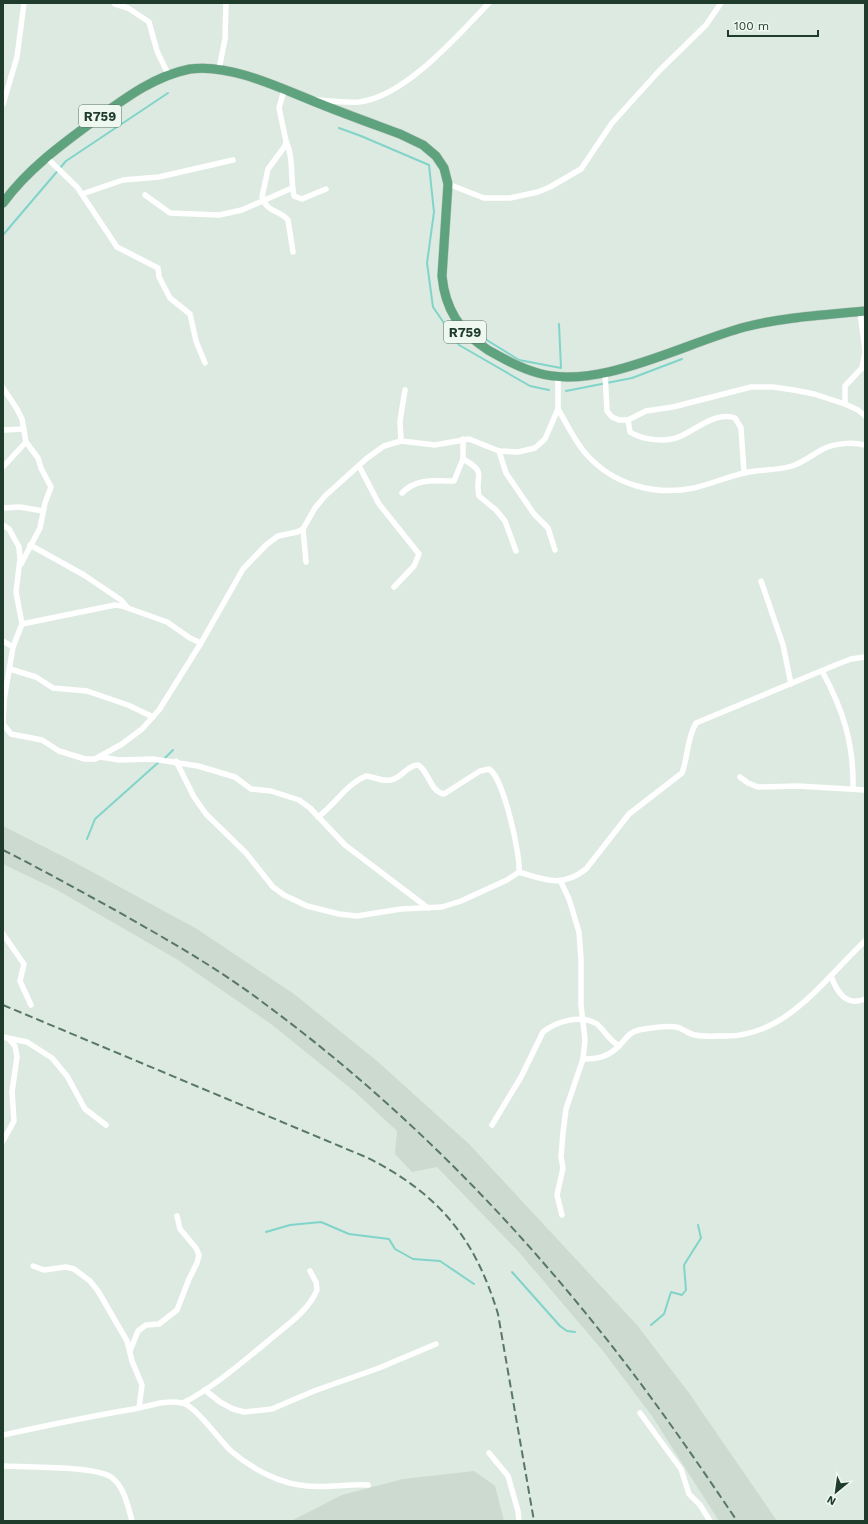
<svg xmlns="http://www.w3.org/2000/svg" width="868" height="1524" font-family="'Work Sans',sans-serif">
  <rect width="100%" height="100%" fill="#ddeae1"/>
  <g fill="#ccdacf">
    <polygon points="3,826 72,861 197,929 294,994 377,1061 469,1144 637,1325 689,1393 777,1521 719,1521 652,1416 603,1351 518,1251 437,1167 412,1172 395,1154 397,1131 354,1091 271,1024 178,960 57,890 3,864"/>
    <polygon points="474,1471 495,1486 504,1521 291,1521 342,1495 403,1479"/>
  </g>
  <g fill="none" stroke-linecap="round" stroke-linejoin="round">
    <g stroke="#81d4c9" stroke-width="2">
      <polyline points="339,128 361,136 429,165 434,212 427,263 433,307 459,345 530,386 549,390"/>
      <polyline points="3,235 66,161 168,93"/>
      <polyline points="477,334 519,360 561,368 559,324"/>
      <polyline points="566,391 632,378 682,359"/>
      <polyline points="164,759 173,750"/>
      <polyline points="87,839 95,819 160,761"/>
      <polyline points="266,1232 290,1225 321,1222 349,1234 389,1239 395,1249 413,1259 440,1261 474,1284"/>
      <polyline points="512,1272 560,1326 567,1331 575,1332"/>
      <polyline points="651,1325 664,1314 671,1292 682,1295 686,1290 684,1265 701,1238 698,1225"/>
    </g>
    <defs>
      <path id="primary" d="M 3,203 C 28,169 61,145 95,120 C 124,99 154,76 190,69 C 230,63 282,89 318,103 C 345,114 373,124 400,134 L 423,145 L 436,156 L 444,168 L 448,184 L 442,276 C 445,309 460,332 488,350 C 504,359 520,368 538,373 C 599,391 684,343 745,327 C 784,317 825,315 865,311"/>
    </defs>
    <use href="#primary" stroke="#c0c8c4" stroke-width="10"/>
    <g stroke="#fff" stroke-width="5.5">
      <polyline points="115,4 128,8 149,22 157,51 169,76"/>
      <polyline points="219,69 225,39 226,3"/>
      <path d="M 284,90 L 279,108 L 286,141 L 285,146 L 268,169 L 262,197 C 268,214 279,209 288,220 L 293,252"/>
      <path d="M 316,100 C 330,101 345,103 359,102 C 405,97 458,35 489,3"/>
      <polyline points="3,104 17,57 24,3"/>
      <path d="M 286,141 C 294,158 290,177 294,196 L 302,199 L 326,189"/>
      <polyline points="47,158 77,187 117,247 158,268 159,277 170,298 190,314 196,341 205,363"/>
      <polyline points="448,184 484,198 510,198 538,192 550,187 581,169 612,123 659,71 706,25 721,3"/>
      <polyline points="82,194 123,180 159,177 233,160"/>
      <polyline points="145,195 170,213 219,215 242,210 292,188"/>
      <polyline points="860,312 865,351"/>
      <polyline points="865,352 862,368 845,386 845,404 858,410 865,416"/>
      <polyline points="605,373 607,411 612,417 619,420 628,420 646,411 673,407 751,387 773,387 794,390 814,394 845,404"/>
      <polyline points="3,388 17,409 22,419 26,442 38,458 41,468 51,487 45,503 40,528 21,564"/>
      <path d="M 558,409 C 567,424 575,442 587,455 C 614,485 655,496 694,488 C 711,484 727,477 744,473 C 759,469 776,471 792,466 C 804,462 812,455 823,449 C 835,443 853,442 865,445"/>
      <path d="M 628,420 L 630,432 C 642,440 667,443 681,436 C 697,429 716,411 735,418 L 741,428 L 744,473"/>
      <polyline points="3,430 23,429"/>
      <polyline points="401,441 400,421 405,390"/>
      <polyline points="499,451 506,473 534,514 548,528 555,550"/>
      <path d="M 463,459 C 489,474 474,474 479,496 L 496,510 L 505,521 L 516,551"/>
      <polyline points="359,466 379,504 419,554 414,566 394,587"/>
      <polyline points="3,467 26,442"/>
      <path d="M 402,493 C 416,478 435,481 454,481 L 463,459 L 463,439"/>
      <polyline points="3,508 20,507 43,511"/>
      <polyline points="3,525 9,529 19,547 20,559 16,592 22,624 13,647 4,700 3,724"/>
      <polyline points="303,529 306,562"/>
      <polyline points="30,545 84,575 121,600 127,607"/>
      <polyline points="761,581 783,645 791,684"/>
      <polyline points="22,624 115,605 122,606 167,622 190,638 201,643"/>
      <polyline points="3,641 13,647"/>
      <polyline points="10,669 36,677 53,688 87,691 128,705 153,717"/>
      <path d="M 822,671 C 843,709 854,744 853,789"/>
      <polyline points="3,724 11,734 42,740 59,751 85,759 95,759 122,744 142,729 159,710 201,643 243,569 266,545 278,536 297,532 303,529 315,508 325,496 366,459 384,446 401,441 435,445 469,439 499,451 518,452 535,448 545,439 558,409 558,377"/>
      <polyline points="100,757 120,760 153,759 198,766 235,777 251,789 271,791 299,800 310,808 345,845 428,908"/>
      <path d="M 176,761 L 194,797 L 206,814 L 246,853 L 273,887 L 284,895 L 307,906 L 339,914 L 357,916 L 401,909 L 442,907 L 461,901 L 507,880 L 519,872 C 521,856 503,776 489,769 L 480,771 L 444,794 C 430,792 429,771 418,765 C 407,765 402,778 391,780 C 382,782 375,777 366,776 C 346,784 335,805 318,817"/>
      <polyline points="740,777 748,783 758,787 798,786 865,790"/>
      <path d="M 519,872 C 545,880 562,888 586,869 L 629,814 L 682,773 C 688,757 687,738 696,723 L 838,664 L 851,659 L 865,657"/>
      <polyline points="561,882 569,899 579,932 581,959 581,1005 585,1040 583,1059 566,1109 563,1133 561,1157 563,1168 557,1195 562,1215"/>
      <polyline points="3,934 24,964 20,981 31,1005"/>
      <path d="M 831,976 C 837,992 846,1007 865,999"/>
      <polyline points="3,1037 27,1042 52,1058 67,1076 85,1109 106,1125"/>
      <path d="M 583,1059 C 598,1059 608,1057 619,1046 C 626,1039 629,1032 639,1030 C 651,1028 664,1025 676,1027 C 683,1028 688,1034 695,1035 C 704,1037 714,1036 723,1036 C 786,1038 824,979 865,941"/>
      <path d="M 492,1125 L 521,1077 L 543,1032 C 557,1021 581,1014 597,1024 C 605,1031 608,1039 619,1046"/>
      <polyline points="3,1141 14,1121 12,1092 17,1057 15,1046 10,1040"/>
      <polyline points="33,1266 44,1270 66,1267 74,1269 90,1281 98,1291 127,1341 132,1361 142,1385 139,1408"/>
      <polyline points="130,1351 138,1331 146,1325 159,1324 177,1310 189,1279 197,1263 199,1255 196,1248 180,1229 177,1216"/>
      <polyline points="205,1390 220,1402 233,1409 244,1412 272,1409 314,1391 379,1368 436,1344"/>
      <path d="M 183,1403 C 214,1387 240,1364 267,1342 C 284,1327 308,1312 317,1290 L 316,1282 L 310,1271"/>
      <polyline points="640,1413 681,1469 689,1494 700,1505 710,1521"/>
      <path d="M 3,1435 C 45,1426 86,1417 128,1410 C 145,1408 164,1399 182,1403 C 195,1405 220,1441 231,1451 C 252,1469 280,1484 307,1486 C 327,1488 348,1484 368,1485"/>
      <polyline points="489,1453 508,1476 518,1511 519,1521"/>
      <path d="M 3,1466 C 25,1467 94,1466 111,1477 C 124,1486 128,1506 132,1521"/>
    </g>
    <use href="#primary" stroke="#5fa37e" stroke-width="9"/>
    <g stroke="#587766" stroke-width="2" stroke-dasharray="8 4" stroke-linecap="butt">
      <path d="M 3,850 C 41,869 78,890 115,910 C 168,940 221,970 269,1007 C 389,1096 495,1201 588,1316 C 642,1382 690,1451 737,1521"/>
      <path d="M 3,1005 L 368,1158 C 439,1194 475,1238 498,1314 L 534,1521"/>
    </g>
  </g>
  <g text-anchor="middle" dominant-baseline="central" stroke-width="3.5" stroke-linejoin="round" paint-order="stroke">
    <g fill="#eef7f0" stroke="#5c7366" stroke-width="1">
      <rect x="79" y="105" width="42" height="22" rx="3"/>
      <rect x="444" y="321" width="42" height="22" rx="3"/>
    </g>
    <g font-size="13" font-weight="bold" fill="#1e3b2b">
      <text x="100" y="116">R759</text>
      <text x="465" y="332">R759</text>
    </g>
  </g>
  <rect width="868" height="1524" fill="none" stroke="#1e3b2b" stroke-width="8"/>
  <g transform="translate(836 1492) rotate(209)" stroke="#eef7f0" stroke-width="3" paint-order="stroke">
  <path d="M0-3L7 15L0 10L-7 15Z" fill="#1e3b2b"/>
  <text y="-6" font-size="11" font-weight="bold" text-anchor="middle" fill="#1e3b2b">N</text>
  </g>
  <path d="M728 30v6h90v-6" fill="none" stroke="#1e3b2b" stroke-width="2"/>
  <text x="734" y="30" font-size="12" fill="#1e3b2b" stroke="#eef7f0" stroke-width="3" paint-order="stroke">100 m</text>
</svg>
